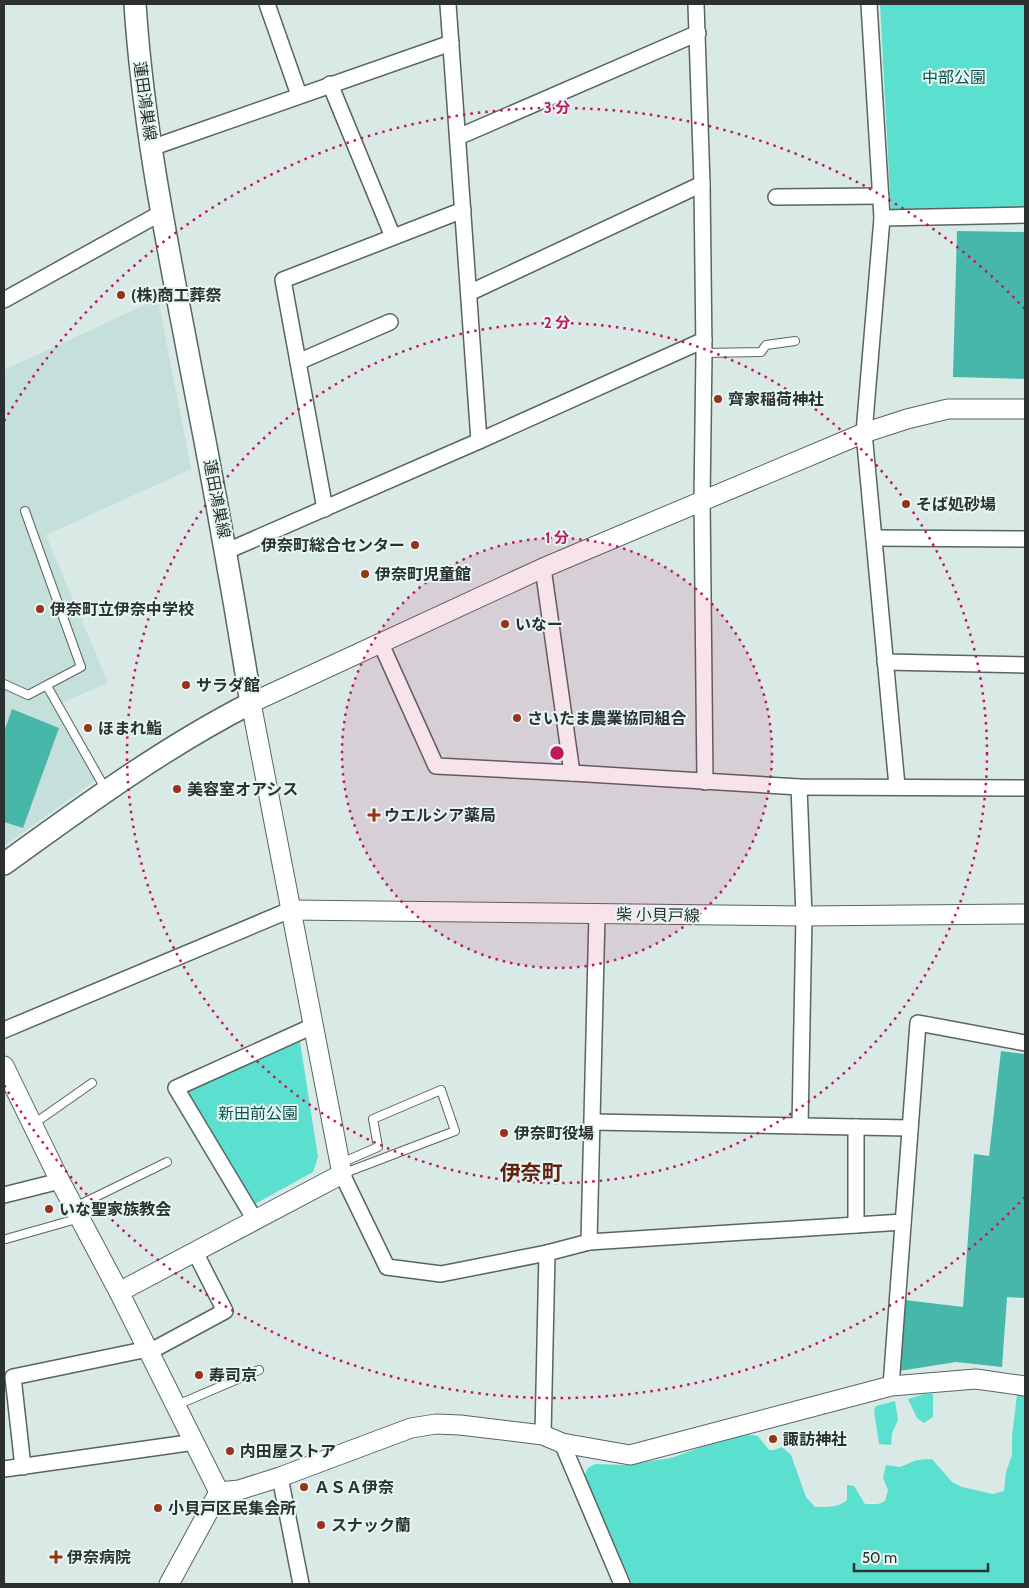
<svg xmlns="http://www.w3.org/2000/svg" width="1029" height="1588" font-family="Cabin,'Noto Sans JP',sans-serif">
  <rect width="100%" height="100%" fill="#d9e9e6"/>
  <polygon fill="#c5dfda" points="158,299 191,469 46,535 108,683 54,706 96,780 4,846 4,370"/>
  <g fill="#5be0d0">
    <polygon points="880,4 1025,4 1025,207 891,211"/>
    <polygon points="294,1040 300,1042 318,1157 313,1172 255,1204 249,1201 187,1093 188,1087"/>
    <polygon points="925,1394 933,1394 933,1417 924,1423 917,1418 908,1399"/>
    <path d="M 1017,1395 L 1025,1395 L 1025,1584 L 632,1584 L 584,1476 L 588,1468 L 595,1464 L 625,1465 L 671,1458 L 740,1433 L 758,1436 L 769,1450 L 774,1450 L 782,1447 L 791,1455 L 806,1497 L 815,1507 C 826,1507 838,1508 847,1500 L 847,1485 L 854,1486 L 865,1504 L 878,1504 L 885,1501 L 888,1490 L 883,1478 L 886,1465 L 900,1467 L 917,1460 L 932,1459 L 952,1482 L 962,1487 L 993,1494 L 1004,1491 L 1006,1472 L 1012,1455 L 1012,1436 Z"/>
    <polygon points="895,1401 898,1420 892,1433 891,1445 879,1444 874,1410 876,1406"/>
  </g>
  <g fill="#46b7a9">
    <polygon points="957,231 1025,232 1025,379 953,377"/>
    <polygon points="12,709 59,728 23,828 4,822 4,732"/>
    <polygon points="1001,1051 1025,1054 1025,1284 1024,1298 1007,1297 1002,1367 956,1362 899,1371 905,1300 963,1307 974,1154 989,1156"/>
  </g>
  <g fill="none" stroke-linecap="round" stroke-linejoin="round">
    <defs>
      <g id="service">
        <polyline points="704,353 761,352 766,345 795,341"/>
        <polyline points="4,684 28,695 81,667 25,511"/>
        <polyline points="47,686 106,790"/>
        <polyline points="32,1125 92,1083"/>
        <polyline points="341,1163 378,1147 373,1119 441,1090 455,1131 342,1174"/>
        <polyline points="75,1207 167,1162"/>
        <polyline points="6,1239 80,1218"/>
        <polyline points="177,1405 259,1370"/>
      </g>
      <g id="minor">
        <polyline points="267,4 299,95"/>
        <polyline points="448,4 479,441"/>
        <polyline points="696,4 702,184 704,353 702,500 705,782"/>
        <polyline points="869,4 882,218 864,433 897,786"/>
        <polyline points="330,84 393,237"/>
        <polyline points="458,137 698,33"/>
        <polyline points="151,148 451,43"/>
        <polyline points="776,197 881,196"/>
        <polyline points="882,218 1025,215"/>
        <polyline points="469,293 702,184"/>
        <polyline points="4,300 161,213"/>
        <polyline points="298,362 390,322"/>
        <polyline points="325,509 283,280 463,210"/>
        <polyline points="874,538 1025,539"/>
        <polyline points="227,551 479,441 704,340"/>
        <polyline points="543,568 572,773"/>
        <polyline points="381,644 436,766 572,773 799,787 1025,788"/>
        <polyline points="885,662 1025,665"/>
        <polyline points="799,787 804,916 800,1126"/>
        <polyline points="4,1030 290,910"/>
        <polyline points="593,1122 910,1128"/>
        <polyline points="342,1174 387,1267 441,1274 547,1253 589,1242 597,914"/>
        <polyline points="4,1195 60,1181"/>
        <polyline points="255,1220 176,1088 313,1026"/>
        <polyline points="856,1225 856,1127"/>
        <polyline points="589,1242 903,1222"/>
        <polyline points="149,1352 225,1311 195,1252"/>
        <polyline points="891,1386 918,1023 1025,1043"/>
        <polyline points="543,1435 547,1253"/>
        <polyline points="562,1443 622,1584"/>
        <polyline points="23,1467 13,1377 148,1349"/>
        <polyline points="4,1469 195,1442"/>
        <polyline points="280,1477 301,1584"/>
      </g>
      <g id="tertiary">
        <polyline points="290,910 804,916 1025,914"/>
        <polyline points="4,1066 60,1181 119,1292 219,1492"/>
        <polyline points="119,1292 342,1174 251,703 543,568 864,433 907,419 948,409 1025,409"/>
        <polyline points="219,1492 239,1490 280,1477 411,1428 436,1424 460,1425 543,1435 562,1443 630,1455 891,1386 976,1379 1025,1386"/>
        <polyline points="169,1584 219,1492"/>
      </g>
      <path id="secondary" d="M 4,864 C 84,806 163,748 251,703 C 233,591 213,480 191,369 C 168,248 143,127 135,4"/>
    </defs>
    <use href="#service" stroke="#576563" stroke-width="10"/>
    <use href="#minor" stroke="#576563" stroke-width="18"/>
    <use href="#tertiary" stroke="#576563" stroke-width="21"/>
    <use href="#secondary" stroke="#576563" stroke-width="24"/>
    <use href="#service" stroke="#fff" stroke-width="8"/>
    <use href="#minor" stroke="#fff" stroke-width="15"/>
    <use href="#tertiary" stroke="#fff" stroke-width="19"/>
    <use href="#secondary" stroke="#fff" stroke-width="21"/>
  </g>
  <circle cx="557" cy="753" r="215" fill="#c2185b" fill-opacity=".12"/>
  <g fill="none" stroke="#c2185b" stroke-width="2.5" stroke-dasharray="2.5 5">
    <circle cx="557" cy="753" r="215"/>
    <circle cx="557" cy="753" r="430"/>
    <path d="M1025 1197A645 645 0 0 1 4 1085M4 421A645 645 0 0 1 1025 309"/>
  </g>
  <g fill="#9a3119" stroke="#e6f6f3" stroke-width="2">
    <circle cx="121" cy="295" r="5"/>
    <circle cx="718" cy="399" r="5"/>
    <circle cx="906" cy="504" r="5"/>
    <circle cx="415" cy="545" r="5"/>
    <circle cx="365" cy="574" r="5"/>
    <circle cx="40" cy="609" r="5"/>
    <circle cx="505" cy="624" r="5"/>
    <circle cx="186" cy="685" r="5"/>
    <circle cx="517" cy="718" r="5"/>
    <circle cx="88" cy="728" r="5"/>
    <circle cx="177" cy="789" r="5"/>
    <path d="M371.5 807.5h5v5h5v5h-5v5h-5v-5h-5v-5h5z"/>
    <circle cx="504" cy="1133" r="5"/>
    <circle cx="49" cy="1209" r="5"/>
    <circle cx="199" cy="1375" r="5"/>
    <circle cx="773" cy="1439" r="5"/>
    <circle cx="230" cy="1451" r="5"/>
    <circle cx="304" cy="1487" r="5"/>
    <circle cx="158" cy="1508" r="5"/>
    <circle cx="321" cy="1525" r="5"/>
    <path d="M53.5 1549.5h5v5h5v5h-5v5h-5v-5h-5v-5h5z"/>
  </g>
  <g text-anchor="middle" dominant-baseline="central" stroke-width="4" stroke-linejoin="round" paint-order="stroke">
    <g font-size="16" fill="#10514a" stroke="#e6f6f3">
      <text x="954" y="77">中部公園</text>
      <text x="258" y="1113">新田前公園</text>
    </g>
    <g font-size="16" fill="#2b3130" stroke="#e6f6f3">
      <text transform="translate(145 101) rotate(82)">蓮田鴻巣線</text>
      <text transform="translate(217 499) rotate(79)">蓮田鴻巣線</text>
      <text transform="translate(658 915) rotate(1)">柴 小貝戸線</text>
    </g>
    <g font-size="16" font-weight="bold" fill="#2b3130" stroke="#e6f6f3" text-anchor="start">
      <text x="131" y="295">(株)商工葬祭</text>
      <text x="728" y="399">齊家稲荷神社</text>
      <text x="916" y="504">そば処砂場</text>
      <text x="405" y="545" text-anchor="end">伊奈町総合センター</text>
      <text x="375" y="574">伊奈町児童館</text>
      <text x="50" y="609">伊奈町立伊奈中学校</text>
      <text x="515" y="624">いなー</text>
      <text x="196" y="685">サラダ館</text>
      <text x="527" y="718">さいたま農業協同組合</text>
      <text x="98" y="728">ほまれ鮨</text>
      <text x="187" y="789">美容室オアシス</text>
      <text x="384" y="815">ウエルシア薬局</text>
      <text x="514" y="1133">伊奈町役場</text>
      <text x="59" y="1209">いな聖家族教会</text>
      <text x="209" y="1375">寿司京</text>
      <text x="783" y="1439">諏訪神社</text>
      <text x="240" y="1451">内田屋ストア</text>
      <text x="314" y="1487">ＡＳＡ伊奈</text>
      <text x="168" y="1508">小貝戸区民集会所</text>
      <text x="331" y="1525">スナック蘭</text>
      <text x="67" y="1557">伊奈病院</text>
    </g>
    <g font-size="21" font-weight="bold" fill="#642112" stroke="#e6f6f3">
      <text x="531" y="1172">伊奈町</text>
    </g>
  </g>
  <circle cx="557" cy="753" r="8" fill="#c2185b" stroke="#e6f6f3" stroke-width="2.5"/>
  <g font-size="15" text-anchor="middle" font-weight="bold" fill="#c2185b" stroke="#e6f6f3" stroke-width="4" stroke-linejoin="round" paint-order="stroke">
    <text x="557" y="113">3 分</text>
    <text x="557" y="328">2 分</text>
    <text x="557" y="543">1 分</text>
  </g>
  <rect width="1029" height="1588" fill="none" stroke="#2b3130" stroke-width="10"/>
  <path d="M854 1563v8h134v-8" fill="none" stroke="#2b3130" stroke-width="2.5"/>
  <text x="862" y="1563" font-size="15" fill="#2b3130" stroke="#e6f6f3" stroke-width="4" paint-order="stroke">50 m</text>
</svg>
